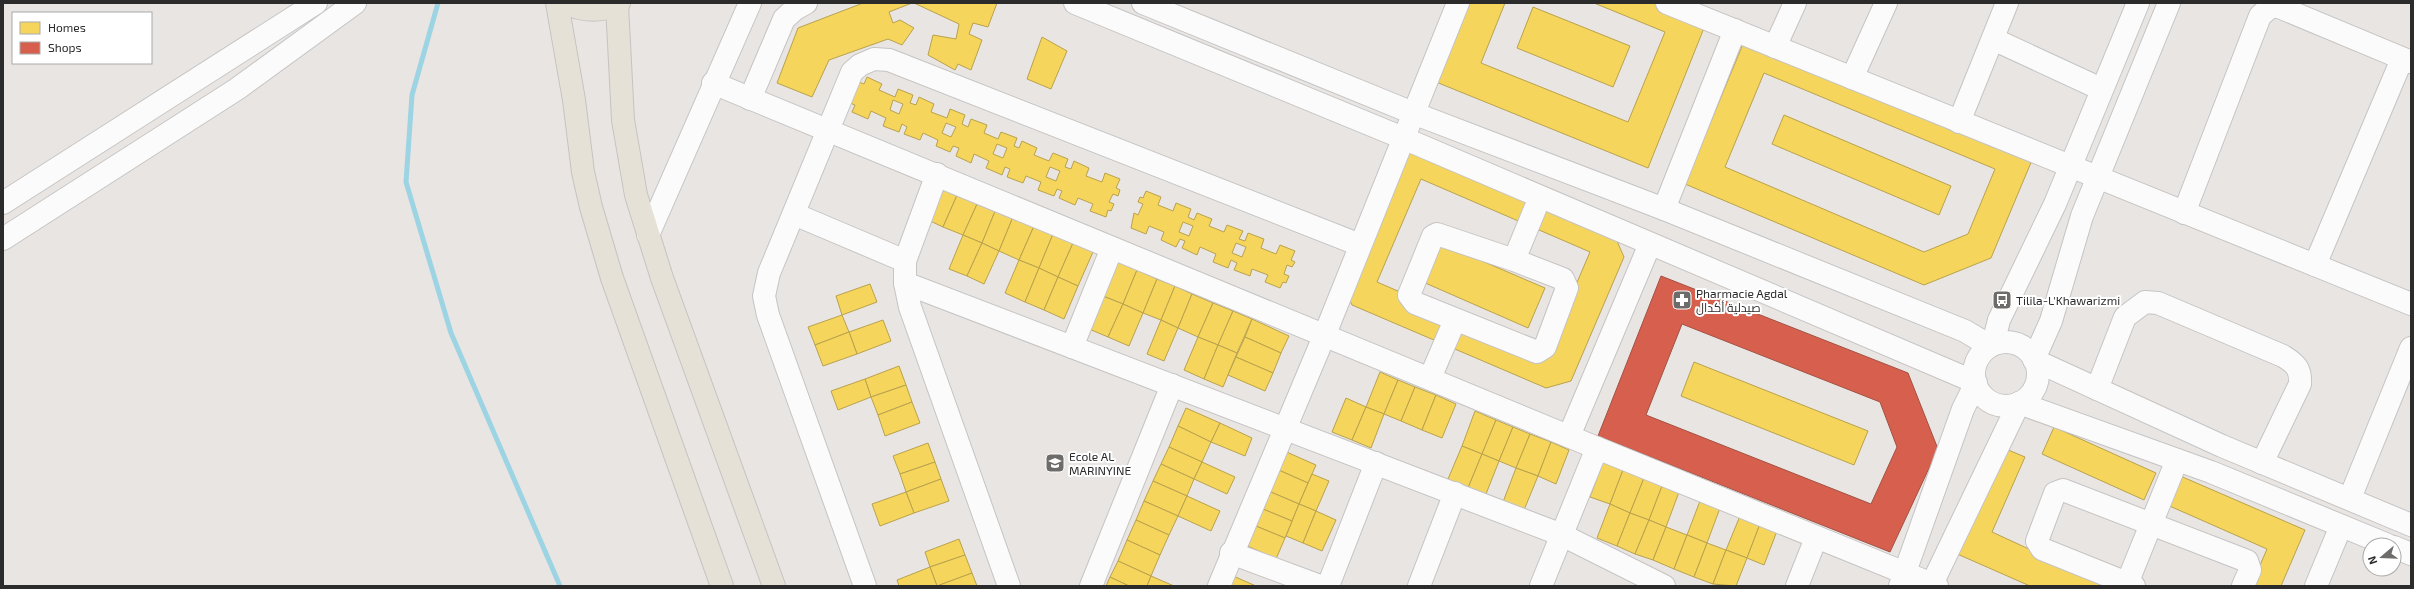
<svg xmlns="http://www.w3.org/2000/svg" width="2414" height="589" font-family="'Exo 2',Cairo,sans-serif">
  <rect width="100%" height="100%" fill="#e9e5e2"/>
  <g fill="#f6d55c" stroke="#b9a24d" fill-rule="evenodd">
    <polygon points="863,3 912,3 889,12 893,23 900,20 914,28 902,45 888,39 829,60 812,97 777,83 798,28"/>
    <polygon points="914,3 997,3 988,27 973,23 969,34 982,40 971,70 958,64 955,70 928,55 933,35 956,39 959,24"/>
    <polygon points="1468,3 1505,3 1481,63 1628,122 1665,32 1594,3 1686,3 1710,13 1648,168 1436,82"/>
    <polygon points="1533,7 1630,46 1613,87 1517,48"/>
    <path d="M 1748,32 L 2035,153 L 1991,258 L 1924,285 L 1685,184 ZM 1764,73 L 1995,169 L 1968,234 L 1924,252 L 1725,167 Z"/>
    <polygon points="1042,37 1067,51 1051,89 1027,79"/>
    <path d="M 867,77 L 882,84 L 879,90 L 895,97 L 898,89 L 913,95 L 910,103 L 916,105 L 919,97 L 934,104 L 931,112 L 947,118 L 950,109 L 965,115 L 962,124 L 968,127 L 971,119 L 987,125 L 984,133 L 998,139 L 1001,132 L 1017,138 L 1014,146 L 1019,148 L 1022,141 L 1037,148 L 1034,155 L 1049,161 L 1053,153 L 1068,159 L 1065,167 L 1071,169 L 1074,161 L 1089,168 L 1086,176 L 1102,182 L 1105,173 L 1120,179 L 1116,188 L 1120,190 L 1118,196 L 1113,194 L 1109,202 L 1114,204 L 1111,211 L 1108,210 L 1106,217 L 1090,211 L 1093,204 L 1078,198 L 1075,205 L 1059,198 L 1062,191 L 1057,189 L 1054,196 L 1038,190 L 1041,182 L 1026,176 L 1023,183 L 1007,177 L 1010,169 L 1005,167 L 1002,175 L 986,168 L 989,161 L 974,154 L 971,163 L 956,156 L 959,148 L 953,146 L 950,152 L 936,146 L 938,140 L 923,133 L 920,140 L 904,134 L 907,127 L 902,124 L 899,132 L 883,126 L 886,118 L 871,111 L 868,119 L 852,112 L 855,105 L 850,103 L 859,82 L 864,84 ZM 893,100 L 903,104 L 899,114 L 890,110 ZM 946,123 L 956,127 L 951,137 L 942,133 ZM 997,144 L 1007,148 L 1003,158 L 993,154 ZM 1050,167 L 1060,171 L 1056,181 L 1046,177 Z"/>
    <polygon points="1784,115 1951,186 1939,215 1772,144"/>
    <path d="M 1414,147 L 1612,230 L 1624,257 L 1571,381 L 1546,388 L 1352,305 L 1344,287 L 1397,159 ZM 1421,179 L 1590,252 L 1546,355 L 1377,282 Z"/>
    <polygon points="939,184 958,193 943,227 924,218"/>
    <path d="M 1146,191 L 1161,197 L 1158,205 L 1173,211 L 1176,203 L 1191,209 L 1188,217 L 1194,220 L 1197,213 L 1212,219 L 1209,226 L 1224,232 L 1227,225 L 1243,231 L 1239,239 L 1245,241 L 1248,233 L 1264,239 L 1261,248 L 1276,254 L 1280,245 L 1295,251 L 1291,260 L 1295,262 L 1292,267 L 1287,265 L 1284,274 L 1289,276 L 1286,283 L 1283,282 L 1280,288 L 1265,282 L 1268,275 L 1252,269 L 1250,276 L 1234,270 L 1237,263 L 1231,260 L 1228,268 L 1213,262 L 1216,254 L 1200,247 L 1197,255 L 1182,248 L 1185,241 L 1180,239 L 1176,247 L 1161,240 L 1164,232 L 1149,226 L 1146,234 L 1131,228 L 1134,213 L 1138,215 L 1143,204 L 1138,202 L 1140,197 L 1143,198 ZM 1183,222 L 1193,226 L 1189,236 L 1179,232 ZM 1236,243 L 1246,247 L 1242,257 L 1232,253 Z"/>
    <polygon points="958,193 978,202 963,235 943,227"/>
    <polygon points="978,202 996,209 982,243 963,235"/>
    <polygon points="996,209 1013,217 999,251 982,243"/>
    <polygon points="1013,217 1034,226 1019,260 999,251"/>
    <polygon points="1034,226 1053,234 1039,268 1019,260"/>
    <polygon points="1053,234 1073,243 1058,277 1039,268"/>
    <polygon points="963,235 982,243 967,276 949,269"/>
    <polygon points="982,243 999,251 984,284 967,276"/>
    <polygon points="1073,243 1093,252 1078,286 1058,277"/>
    <polygon points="1440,243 1545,288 1528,328 1423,282"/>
    <polygon points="1019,260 1039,268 1025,302 1005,293"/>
    <polygon points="1118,262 1137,270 1123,304 1103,296"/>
    <polygon points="1039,268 1058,277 1044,310 1025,302"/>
    <polygon points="1137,270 1157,279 1143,313 1123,304"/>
    <polygon points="1058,277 1078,286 1064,319 1044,310"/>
    <polygon points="1157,279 1175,286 1161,320 1143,313"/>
    <polygon points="870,284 877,302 842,315 836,296"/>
    <polygon points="1175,286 1192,294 1178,328 1161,320"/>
    <polygon points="1192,294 1213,303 1198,337 1178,328"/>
    <polygon points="1103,296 1123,304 1108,337 1089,329"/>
    <polygon points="1213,303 1233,311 1218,345 1198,337"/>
    <polygon points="1123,304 1143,313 1129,346 1108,337"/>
    <polygon points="1233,311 1252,319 1237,353 1218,345"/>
    <polygon points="842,315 849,332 815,345 808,327"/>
    <polygon points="1252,319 1289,336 1281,353 1245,337"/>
    <polygon points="883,320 891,341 857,354 849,332"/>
    <polygon points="1161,320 1178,328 1164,361 1147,354"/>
    <polygon points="849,332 857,354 823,366 815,345"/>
    <polygon points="1198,337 1218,345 1204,379 1184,370"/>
    <polygon points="1245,337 1281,353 1273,373 1236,357"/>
    <polygon points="1218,345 1237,353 1223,387 1204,379"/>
    <polygon points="1236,357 1273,373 1265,391 1228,375"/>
    <polygon points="1694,362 1868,431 1854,465 1681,396"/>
    <polygon points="899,366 906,385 871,397 865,379"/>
    <polygon points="1380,372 1398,380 1384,414 1366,407"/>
    <polygon points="865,379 871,397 838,410 831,391"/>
    <polygon points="1398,380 1415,387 1401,421 1384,414"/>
    <polygon points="906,385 912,402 878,415 871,397"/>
    <polygon points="1415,387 1436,395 1422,430 1401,421"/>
    <polygon points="1436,395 1456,404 1442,438 1422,430"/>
    <polygon points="1346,398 1366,407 1352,440 1332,432"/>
    <polygon points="912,402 920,423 885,436 878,415"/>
    <polygon points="1366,407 1384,414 1371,448 1352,440"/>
    <polygon points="1186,408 1220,423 1211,442 1178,426"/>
    <polygon points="1475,411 1496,420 1482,454 1462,446"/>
    <polygon points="1496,420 1513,427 1499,461 1482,454"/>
    <polygon points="1220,423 1252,438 1245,456 1211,442"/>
    <polygon points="1178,426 1211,442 1202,462 1169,447"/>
    <polygon points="1513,427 1530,434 1516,468 1499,461"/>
    <polygon points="2054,427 2156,473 2144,500 2042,454"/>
    <polygon points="1530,434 1551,442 1538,476 1516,468"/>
    <polygon points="1551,442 1569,450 1556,484 1538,476"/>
    <polygon points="928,443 935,462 900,474 893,456"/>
    <polygon points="1462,446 1482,454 1468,488 1448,479"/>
    <polygon points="1169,447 1202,462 1194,479 1161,464"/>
    <polygon points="2001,447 2025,457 1992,532 2109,586 2030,586 1955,553"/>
    <polygon points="1282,450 1316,465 1308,483 1274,468"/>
    <polygon points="1482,454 1499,461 1486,494 1468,488"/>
    <polygon points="935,462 941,479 906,492 900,474"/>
    <polygon points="1202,462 1235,477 1227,494 1194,479"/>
    <polygon points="1603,462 1623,470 1610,504 1590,497"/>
    <polygon points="1161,464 1194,479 1187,496 1153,481"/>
    <polygon points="1274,468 1308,483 1299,504 1266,490"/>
    <polygon points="1516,468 1538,476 1524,510 1503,502"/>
    <polygon points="1623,470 1644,478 1630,513 1610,504"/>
    <polygon points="1312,474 1329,481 1316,511 1299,504"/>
    <polygon points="2178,475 2305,530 2281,586 2251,586 2267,549 2165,504"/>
    <polygon points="1644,478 1662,486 1649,520 1630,513"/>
    <polygon points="941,479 949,501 914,513 906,492"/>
    <polygon points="1153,481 1187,496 1178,516 1144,501"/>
    <polygon points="1662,486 1679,492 1666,527 1649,520"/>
    <polygon points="1266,490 1299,504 1292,521 1258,507"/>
    <polygon points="906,492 914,513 880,526 872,504"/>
    <polygon points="1187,496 1220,511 1211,531 1178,516"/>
    <polygon points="1144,501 1178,516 1169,535 1136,520"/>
    <polygon points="1700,501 1720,508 1707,543 1687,535"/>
    <polygon points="1299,504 1316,511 1303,543 1286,536"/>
    <polygon points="1610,504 1630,513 1617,546 1597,538"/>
    <polygon points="1258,507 1292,521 1285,538 1251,524"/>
    <polygon points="1316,511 1336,520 1322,551 1303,543"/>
    <polygon points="1630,513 1649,520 1635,554 1617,546"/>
    <polygon points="1740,516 1760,524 1747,558 1726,550"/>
    <polygon points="1136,520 1169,535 1160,555 1127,540"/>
    <polygon points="1649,520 1666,527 1653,560 1635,554"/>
    <polygon points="1251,524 1285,538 1276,559 1243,544"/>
    <polygon points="1760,524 1777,531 1764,565 1747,558"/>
    <polygon points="1666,527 1687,535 1674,569 1653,560"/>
    <polygon points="1687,535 1707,543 1694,577 1674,569"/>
    <polygon points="959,539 965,555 930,567 925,552"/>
    <polygon points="1127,540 1160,555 1151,576 1118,561"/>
    <polygon points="1707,543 1726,550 1713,584 1694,577"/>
    <polygon points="1726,550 1747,558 1736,586 1713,584"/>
    <polygon points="965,555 972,573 937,586 930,567"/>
    <polygon points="1118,561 1151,576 1147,586 1129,586 1110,577"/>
    <polygon points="930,567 937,586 899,586 897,580"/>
    <polygon points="972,573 977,586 937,586"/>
    <polygon points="1231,575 1256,586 1226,586"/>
    <polygon points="1151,576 1174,586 1147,586"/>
    <polygon points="1110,577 1129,586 1106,586"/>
  </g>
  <path fill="#d6604d" stroke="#a35043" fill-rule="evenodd" d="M 1661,276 L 1908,373 L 1938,449 L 1890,552 L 1598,436 ZM 1682,324 L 1880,402 L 1897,447 L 1871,504 L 1646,415 Z"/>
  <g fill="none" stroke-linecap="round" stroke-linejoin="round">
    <polyline stroke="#9dd4e3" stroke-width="5" points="438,3 412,95 406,182 451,333 560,586"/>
    <defs>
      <g id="minor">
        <polyline points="1075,3 1403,138 1975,382"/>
        <polyline points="1143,3 1413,113 1664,209 1965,331 1990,346"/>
        <polyline points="1667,3 2411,304"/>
        <polyline points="1993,39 2101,89"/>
        <polyline points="1775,47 1795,3"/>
        <polyline points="1852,78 1886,3"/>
        <polyline points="713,83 1597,448 1937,586"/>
        <polyline points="750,99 784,19 795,9 806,3"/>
        <polyline points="1959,122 2007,3"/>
        <polyline points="937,174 905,261 905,283 910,307 1009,586"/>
        <polyline points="3,203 316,3"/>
        <polyline points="1664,209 1735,30"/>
        <polyline points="2184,213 2260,16 2270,7 2279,7 2411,62"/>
        <polyline points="794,214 905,261"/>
        <polyline points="648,235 750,3"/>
        <polyline points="3,239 237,89 355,3"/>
        <polyline points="1514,260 1437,234 1433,236 1409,295 1415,303 1537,352 1545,347 1567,288 1563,279 1514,260 1540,197"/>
        <polyline points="2315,265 2402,59"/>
        <polyline points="905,283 1562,535 1664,586"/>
        <circle cx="2006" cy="374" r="32"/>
        <polyline points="1993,344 1999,320 2055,204 2138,3"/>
        <polyline points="1072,347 1112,248"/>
        <polyline points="2034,359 2051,321 2082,216 2169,3"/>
        <polyline points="2034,360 2222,446 2411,525"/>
        <polyline points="1430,378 1455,320"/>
        <path d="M 2097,389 L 2125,317 L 2145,302 L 2158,303 L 2283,356 C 2296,364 2301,369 2300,384 L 2262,463"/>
        <polyline points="2019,403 2211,472 2388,545"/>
        <polyline points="1569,436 1650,244"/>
        <polyline points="2350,498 2411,348"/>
        <polyline points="2394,547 2411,554"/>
        <polyline points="1231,553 1320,586"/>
        <polyline points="865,586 768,315 764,296 769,273 852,72 860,65 874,59 889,60 1360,245"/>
        <polyline points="1091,586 1172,385"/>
        <polyline points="1219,586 1325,334 1458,3"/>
        <polyline points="1328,586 1376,463"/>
        <polyline points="1419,586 1455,493"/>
        <polyline points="1541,586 1597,448"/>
        <polyline points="1797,586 1816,538"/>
        <polyline points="1900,586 1963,409 1976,383"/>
        <polyline points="1931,586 2019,403"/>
        <polyline points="2126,586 2177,460"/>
        <polyline points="2134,586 2042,549 2037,541 2055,493 2063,490 2247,561 2250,570 2243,586"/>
        <polyline points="2316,586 2341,526"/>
      </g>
      <g id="major">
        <polyline points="557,3 574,100 583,172 591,207 612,278 722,586"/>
        <path d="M 567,3 C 581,12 605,12 619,3"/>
        <polyline points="617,5 623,120 636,195 662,278 774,586"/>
      </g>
    </defs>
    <use href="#minor" stroke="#c5c4c4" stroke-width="24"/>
    <use href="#major" stroke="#c5c3c2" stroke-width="24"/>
    <use href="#minor" stroke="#fcfbfb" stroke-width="22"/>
    <use href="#major" stroke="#e5e1d6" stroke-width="22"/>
  </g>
  <defs>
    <symbol id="pharmacy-square" viewBox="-11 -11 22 22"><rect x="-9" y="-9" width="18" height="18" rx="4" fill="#6e6c6b" stroke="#fff"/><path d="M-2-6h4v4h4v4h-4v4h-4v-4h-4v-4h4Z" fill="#fff"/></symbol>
    <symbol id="bus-square" viewBox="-11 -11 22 22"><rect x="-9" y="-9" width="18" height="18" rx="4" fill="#6e6c6b" stroke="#fff"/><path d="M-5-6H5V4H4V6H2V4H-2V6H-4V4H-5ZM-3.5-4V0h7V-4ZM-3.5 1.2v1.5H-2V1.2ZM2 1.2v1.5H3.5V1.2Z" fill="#fff"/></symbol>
    <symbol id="school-square" viewBox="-11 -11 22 22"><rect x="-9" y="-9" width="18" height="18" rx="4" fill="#6e6c6b" stroke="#fff"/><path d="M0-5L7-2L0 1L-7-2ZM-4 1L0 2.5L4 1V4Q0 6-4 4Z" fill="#fff"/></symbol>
  </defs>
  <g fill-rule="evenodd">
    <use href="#pharmacy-square" x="1671" y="289" width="22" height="22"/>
    <use href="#bus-square" x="1991" y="289" width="22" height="22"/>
    <use href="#school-square" x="1044" y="452" width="22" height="22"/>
  </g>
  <g text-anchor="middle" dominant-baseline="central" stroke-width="4" stroke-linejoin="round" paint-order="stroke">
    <g font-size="12" fill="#2b2b2b" stroke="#fff" text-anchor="start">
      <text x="1696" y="293">Pharmacie Agdal<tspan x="1696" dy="14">صيدلية أكدال</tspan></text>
      <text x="2016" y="300">Tilila-L'Khawarizmi</text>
      <text x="1069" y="456">Ecole AL<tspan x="1069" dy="14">MARINYINE</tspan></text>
    </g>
  </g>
  <rect width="2414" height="589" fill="none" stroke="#2b2b2b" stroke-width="8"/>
  <rect x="12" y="12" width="140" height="52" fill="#ffffff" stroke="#aaaaaa"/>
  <rect x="20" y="22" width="20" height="12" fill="#f6d55c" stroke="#aaaaaa"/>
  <text x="48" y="32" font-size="12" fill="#2b2b2b">Homes</text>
  <rect x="20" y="42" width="20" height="12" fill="#d6604d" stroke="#aaaaaa"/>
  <text x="48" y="52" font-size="12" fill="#2b2b2b">Shops</text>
  <g transform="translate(2382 557) rotate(251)"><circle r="19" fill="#ffffff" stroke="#aaaaaa"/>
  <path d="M0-3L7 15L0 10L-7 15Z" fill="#6e6c6b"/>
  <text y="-6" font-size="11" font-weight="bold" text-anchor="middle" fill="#2b2b2b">N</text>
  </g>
</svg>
